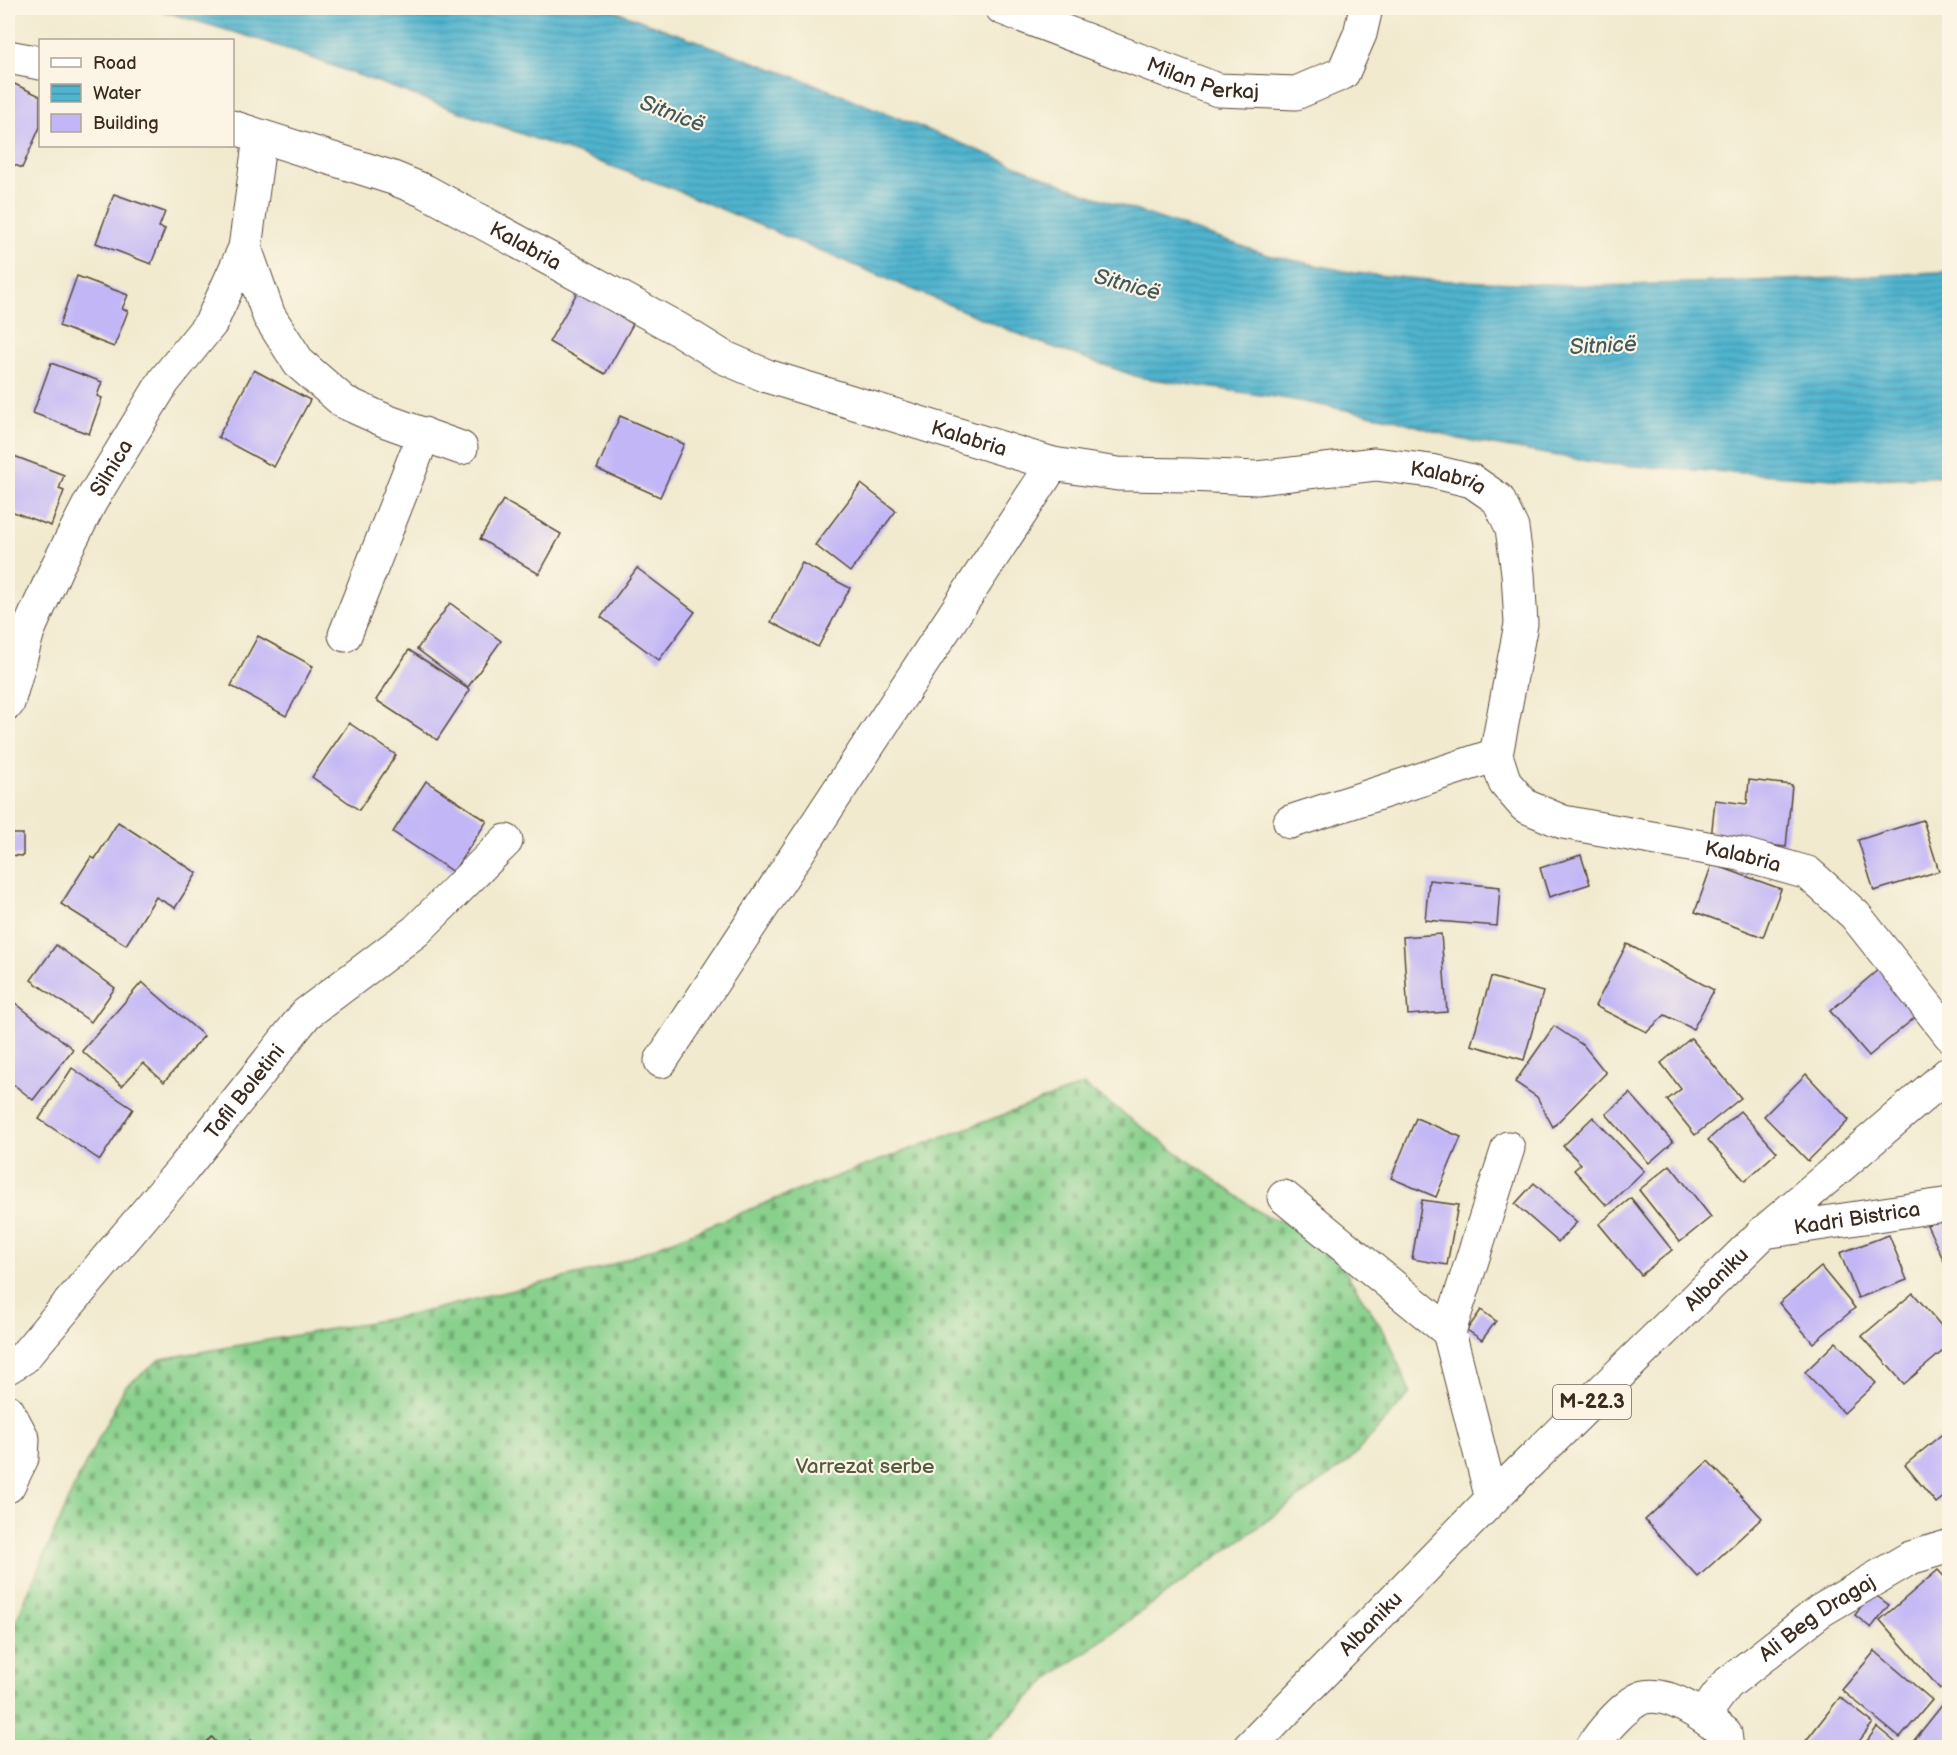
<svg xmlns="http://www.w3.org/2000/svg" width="1957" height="1755" font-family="'Balsamiq Sans',sans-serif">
  <defs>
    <pattern id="cemetery-stones" width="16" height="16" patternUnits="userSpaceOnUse" patternTransform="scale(1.5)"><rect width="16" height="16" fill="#88d08c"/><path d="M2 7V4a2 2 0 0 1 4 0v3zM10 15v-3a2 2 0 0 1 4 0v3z" fill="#70a972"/></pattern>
    <pattern id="water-rules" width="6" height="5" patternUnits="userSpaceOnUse" patternTransform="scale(1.5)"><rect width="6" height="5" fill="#50b4cf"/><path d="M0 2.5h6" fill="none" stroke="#4493a7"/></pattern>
  </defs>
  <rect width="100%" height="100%" fill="#fcf5e5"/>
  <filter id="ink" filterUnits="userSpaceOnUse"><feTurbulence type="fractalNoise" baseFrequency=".0167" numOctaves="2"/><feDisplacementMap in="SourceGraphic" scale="12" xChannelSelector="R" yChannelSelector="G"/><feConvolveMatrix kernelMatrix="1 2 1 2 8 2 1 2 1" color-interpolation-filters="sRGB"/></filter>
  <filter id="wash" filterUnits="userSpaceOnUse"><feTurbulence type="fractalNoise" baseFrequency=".008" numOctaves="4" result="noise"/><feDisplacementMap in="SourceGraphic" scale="24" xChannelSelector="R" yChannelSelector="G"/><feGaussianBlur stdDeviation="1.35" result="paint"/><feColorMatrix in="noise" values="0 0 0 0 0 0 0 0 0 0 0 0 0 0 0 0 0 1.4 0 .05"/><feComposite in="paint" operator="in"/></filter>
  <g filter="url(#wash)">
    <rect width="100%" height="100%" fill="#f1eacf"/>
    <polygon fill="url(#cemetery-stones)" stroke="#627d55" stroke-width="1.5" points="1084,1085 1262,1214 1323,1237 1388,1338 1410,1393 1348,1462 1051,1677 977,1747 8,1748 8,1639 74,1487 125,1387 161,1359 410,1315 601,1269 781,1197"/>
    <polygon fill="url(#water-rules)" stroke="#466f76" stroke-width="1.5" points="152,8 607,8 814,84 1084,193 1268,255 1354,273 1430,280 1598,286 1841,278 1949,271 1949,476 1849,480 1605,464 1459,439 1394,419 1288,399 1138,377 1033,340 666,186 264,41"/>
    <g id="blocks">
      <g fill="#c2b6f6">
        <polygon points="8,81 40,96 40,127 22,168 8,162"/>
        <polygon points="114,194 165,212 159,227 165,229 151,264 96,243"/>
        <polygon points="77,276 128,295 122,309 128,311 114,347 59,326"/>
        <polygon points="585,279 599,303 633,324 605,374 549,342"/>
        <polygon points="51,363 102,382 97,396 102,398 89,434 33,413"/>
        <polygon points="254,370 310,400 274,467 218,437"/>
        <polygon points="620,416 684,444 660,497 597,469"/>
        <polygon points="14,456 64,475 59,489 64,491 51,526 8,510 8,473"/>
        <polygon points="861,484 896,511 850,572 815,545"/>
        <polygon points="503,500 561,534 539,574 480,539"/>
        <polygon points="802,563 850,588 818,647 771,622"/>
        <polygon points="637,568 695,612 659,660 601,617"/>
        <polygon points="450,603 501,641 468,687 417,649"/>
        <polygon points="258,636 313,666 286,716 231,686"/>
        <polygon points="409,650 470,690 437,740 376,700"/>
        <polygon points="349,723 396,755 359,810 312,777"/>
        <polygon points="1749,780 1792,785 1786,847 1711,839 1715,800 1747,804"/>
        <polygon points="426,781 487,821 453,872 393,832"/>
        <polygon points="1923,820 1939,871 1874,891 1858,840"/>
        <polygon points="118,822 197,873 175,908 156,897 126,945 61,904 91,857 95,859"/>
        <polygon points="8,834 23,834 23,856 8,855"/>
        <polygon points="1581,855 1590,884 1549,897 1540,868"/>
        <polygon points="1712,864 1781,889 1763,937 1695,912"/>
        <polygon points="1429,880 1500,887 1497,926 1425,920"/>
        <polygon points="1441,934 1447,1012 1408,1015 1403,937"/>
        <polygon points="1627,944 1714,990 1693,1029 1665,1015 1647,1032 1595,1006"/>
        <polygon points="56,945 115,988 91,1022 31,980"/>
        <polygon points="1880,968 1919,1014 1869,1056 1830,1011"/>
        <polygon points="1491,977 1543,992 1524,1060 1471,1045"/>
        <polygon points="142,982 204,1036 164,1082 143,1063 122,1086 82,1051"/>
        <polygon points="14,1002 73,1049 33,1100 8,1080 8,1010"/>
        <polygon points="1554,1026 1584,1046 1606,1073 1553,1127 1537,1097 1515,1082"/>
        <polygon points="1691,1038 1741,1098 1695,1135 1667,1100 1681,1089 1661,1063"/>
        <polygon points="72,1068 133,1109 100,1160 39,1119"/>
        <polygon points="1806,1074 1849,1120 1808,1161 1764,1116"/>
        <polygon points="1630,1093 1673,1142 1649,1163 1606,1114"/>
        <polygon points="1740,1111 1777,1152 1745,1181 1708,1140"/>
        <polygon points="1593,1117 1644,1171 1607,1206 1574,1170 1581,1164 1563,1146"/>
        <polygon points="1416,1118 1461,1137 1436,1197 1391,1178"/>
        <polygon points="1670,1165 1711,1217 1680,1242 1639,1190"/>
        <polygon points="1534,1183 1577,1222 1558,1242 1515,1204"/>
        <polygon points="1631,1198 1672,1250 1641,1275 1599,1224"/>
        <polygon points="1422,1200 1458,1205 1447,1265 1412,1259"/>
        <polygon points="1950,1215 1950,1274 1927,1225"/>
        <polygon points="1889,1235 1907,1280 1858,1298 1840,1253"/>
        <polygon points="1821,1267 1855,1308 1813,1343 1779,1303"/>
        <polygon points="1913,1293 1950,1336 1950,1345 1904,1384 1862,1336"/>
        <polygon points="1481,1310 1496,1321 1482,1340 1467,1330"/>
        <polygon points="1836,1342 1876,1383 1844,1413 1805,1372"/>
        <polygon points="1941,1435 1950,1445 1950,1492 1936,1503 1905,1465"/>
        <polygon points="1708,1461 1762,1518 1698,1577 1645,1520"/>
        <polygon points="1938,1570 1950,1583 1950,1681 1940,1689 1880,1620"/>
        <polygon points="1871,1592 1889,1605 1871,1628 1855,1615"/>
        <polygon points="1875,1651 1932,1700 1900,1738 1842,1690"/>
        <polygon points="1840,1697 1873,1723 1854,1748 1812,1748 1805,1742"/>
        <polygon points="1947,1699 1950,1701 1950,1748 1908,1748"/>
        <polygon points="1877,1727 1902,1748 1862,1748"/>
        <polygon points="212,1737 221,1748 200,1748"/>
        <polygon points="251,1740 258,1748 243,1748"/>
      </g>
    </g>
  </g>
  <g filter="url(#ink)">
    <use href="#blocks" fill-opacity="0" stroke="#564739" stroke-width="1.5"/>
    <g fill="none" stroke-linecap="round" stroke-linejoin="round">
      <defs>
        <g id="minor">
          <path id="s1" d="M 1002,8 L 1218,90 L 1296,93 L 1343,73 L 1360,34 L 1366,8"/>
          <polyline points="8,57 40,63"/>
          <path id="s2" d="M 232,127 L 393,178 L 425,191 L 678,329 L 723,357 L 767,376 L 1053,464 L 1118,474 L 1189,475 L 1257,478 L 1375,464 L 1431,471 L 1472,481 L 1498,499 L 1512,528 L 1518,573 L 1521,624 L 1496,755 L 1505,783 L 1525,806 L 1563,822 L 1740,854 L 1808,873 L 1855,915 L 1950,1035"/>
          <polyline points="245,248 269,316 299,363 344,402 386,421 461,448"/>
          <polyline points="345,635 424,434"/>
          <path id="s3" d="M 8,703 L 28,631 L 57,567 L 91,501 L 164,381 L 211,323 L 245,248 L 260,137"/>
          <polyline points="1290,822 1496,755"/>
          <polyline points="661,1061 1053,464"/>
          <polyline points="1284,1197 1449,1332"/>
          <path id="s4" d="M 1764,1232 L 1950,1204"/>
          <path id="s5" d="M 8,1367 L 23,1358 L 183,1169 L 306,1014 L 416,931 L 506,841"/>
          <polyline points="8,1411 23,1439 22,1458 8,1486"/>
          <polyline points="1492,1499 1449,1332 1508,1148"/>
          <path id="s6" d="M 1703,1716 L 1727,1684 L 1820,1611 L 1910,1558 L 1950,1546"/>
          <path d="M 1592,1748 C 1600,1733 1629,1700 1645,1697 C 1671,1692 1706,1718 1725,1733 L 1727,1748"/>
        </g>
        <g id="primary">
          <path id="s7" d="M 1249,1748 L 1492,1499 L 1764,1232 L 1950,1072"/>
        </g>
      </defs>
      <use href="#minor" stroke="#564739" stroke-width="35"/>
      <use href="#primary" stroke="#564739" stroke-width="35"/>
      <use href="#minor" stroke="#fff" stroke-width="33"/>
      <use href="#primary" stroke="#fff" stroke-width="33"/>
    </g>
  </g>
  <g text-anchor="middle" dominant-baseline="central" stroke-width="4.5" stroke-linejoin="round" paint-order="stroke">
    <rect fill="#fcf5e5" stroke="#75675a" stroke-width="1.5" x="1553" y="1385" width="78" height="34" rx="4.5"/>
    <g font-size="20" font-weight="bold" fill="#3b2a1e">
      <text x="1592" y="1402">M-22.3</text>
    </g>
    <g font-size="21" fill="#3b2a1e" stroke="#fcf5e5">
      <text stroke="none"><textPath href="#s1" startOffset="214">Milan Perkaj</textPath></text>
      <text stroke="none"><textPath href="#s2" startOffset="318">Kalabria</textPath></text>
      <text stroke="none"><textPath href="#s2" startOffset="804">Kalabria</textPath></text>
      <text stroke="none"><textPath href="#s3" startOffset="258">Silnica</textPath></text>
      <text stroke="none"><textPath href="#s2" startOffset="1290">Kalabria</textPath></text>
      <text stroke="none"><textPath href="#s2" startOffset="1892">Kalabria</textPath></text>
      <text stroke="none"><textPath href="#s5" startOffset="364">Tafil Boletini</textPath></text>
      <text stroke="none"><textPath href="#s4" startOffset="94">Kadri Bistrica</textPath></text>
      <text stroke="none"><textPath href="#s7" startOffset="662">Albaniku</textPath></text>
      <text stroke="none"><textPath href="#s6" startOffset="152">Ali Beg Dragaj</textPath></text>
      <text stroke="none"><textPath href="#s7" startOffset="174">Albaniku</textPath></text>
    </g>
    <g font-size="21" fill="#525c3f" stroke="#fcf5e5">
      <text x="865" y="1466">Varrezat serbe</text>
    </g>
    <g font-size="22" font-style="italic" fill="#425a5c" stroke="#fcf5e5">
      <text transform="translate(672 114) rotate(21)">Sitnicë</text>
      <text transform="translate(1127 285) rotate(15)">Sitnicë</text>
      <text transform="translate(1603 346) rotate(-3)">Sitnicë</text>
    </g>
  </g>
  <rect width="1957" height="1755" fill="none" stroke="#fcf5e5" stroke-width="30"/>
  <rect x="39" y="39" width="195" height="108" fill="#fcf5e5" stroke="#afa495" stroke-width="1.5"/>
  <rect x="51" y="58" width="30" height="9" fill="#ffffff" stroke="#afa495" stroke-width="1.5"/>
  <text x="93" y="69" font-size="18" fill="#3b2a1e">Road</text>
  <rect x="51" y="84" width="30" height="18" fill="url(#water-rules)" stroke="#afa495" stroke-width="1.5"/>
  <text x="93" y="99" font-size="18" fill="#3b2a1e">Water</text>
  <rect x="51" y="114" width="30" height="18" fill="#c2b6f6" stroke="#afa495" stroke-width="1.5"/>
  <text x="93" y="129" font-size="18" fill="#3b2a1e">Building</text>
</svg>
